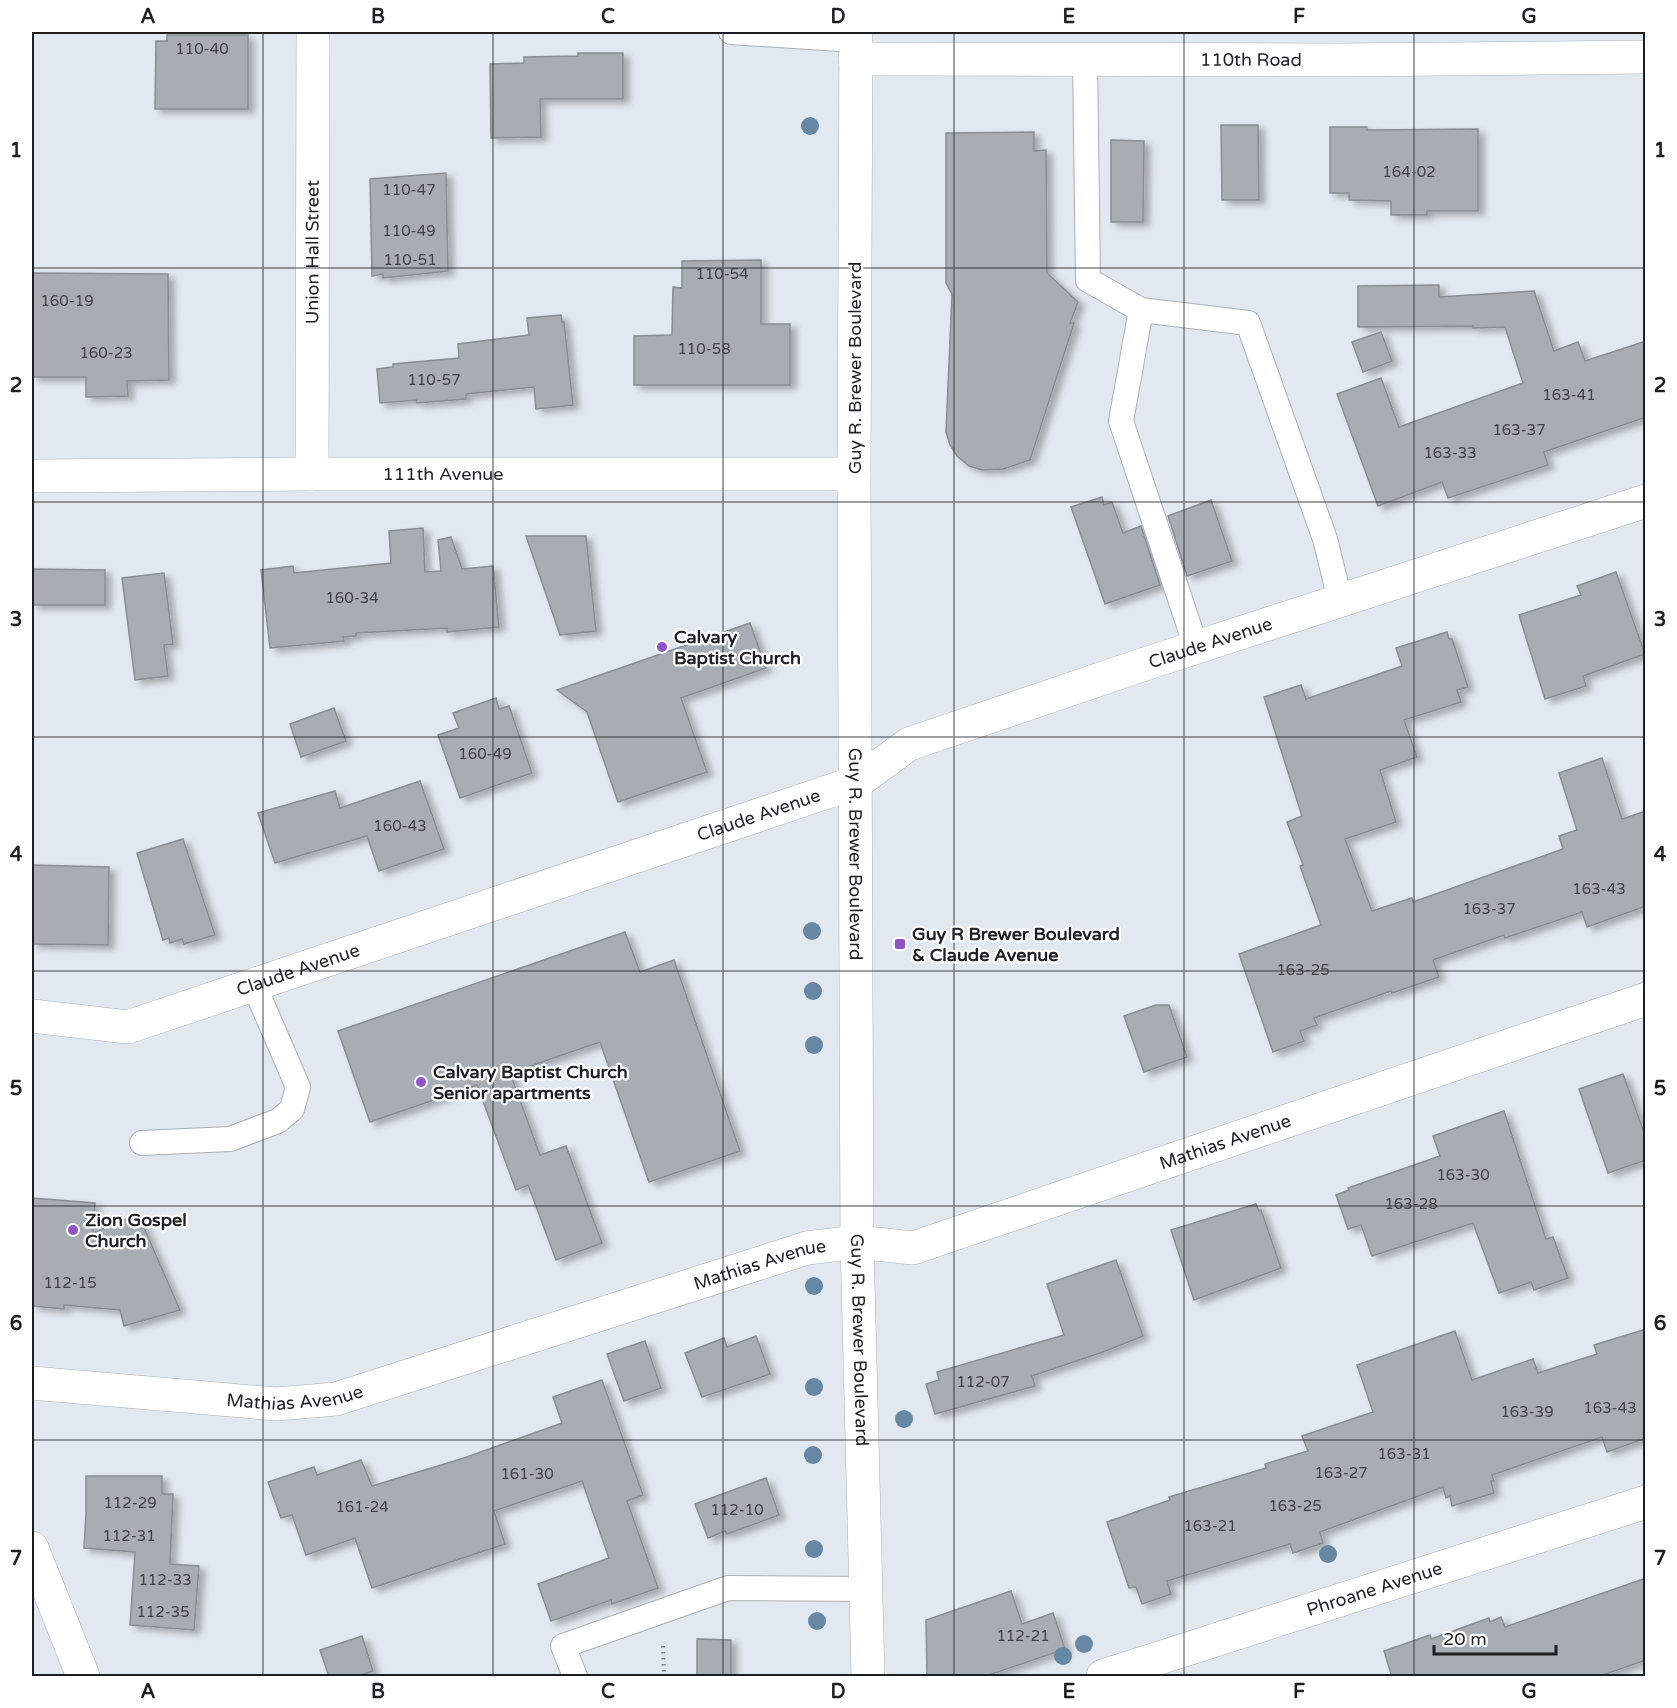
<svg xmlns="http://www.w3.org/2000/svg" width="1677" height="1708" font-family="'Varela Round',sans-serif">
  <defs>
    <filter id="shadow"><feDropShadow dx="6" dy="4" stdDeviation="3" flood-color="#0004"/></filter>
  </defs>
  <rect width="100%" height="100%" fill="#e2e8ef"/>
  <g fill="#a7adb3" stroke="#888e94" stroke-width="1.5" filter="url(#shadow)">
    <polygon points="167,35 248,35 248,109 155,109 156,41 167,41"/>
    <polygon points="578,53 623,53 623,99 540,99 541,137 491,138 490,64 524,63 524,57 578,56"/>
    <polygon points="1221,125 1258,125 1259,200 1222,200"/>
    <polygon points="1330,127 1367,127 1367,130 1478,129 1478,211 1427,211 1427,215 1391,215 1391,201 1349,200 1349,193 1330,193"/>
    <polygon points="1034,132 1034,151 1046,150 1047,273 1078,302 1070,323 1074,323 1030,460 1003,469 982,470 969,466 957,456 950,445 946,432 952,294 946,283 946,133"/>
    <polygon points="1111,140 1144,141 1143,222 1111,222"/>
    <polygon points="446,173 448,271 383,278 383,274 372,276 370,179"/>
    <polygon points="761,260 761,324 790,324 790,385 634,385 634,336 672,335 673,287 682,288 682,261"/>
    <polygon points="32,273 168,274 169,380 127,381 128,396 86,397 86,377 32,377"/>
    <polygon points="1439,285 1439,297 1534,291 1554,351 1578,342 1585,361 1646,341 1646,417 1544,452 1548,465 1448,498 1442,482 1378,506 1337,394 1381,378 1399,427 1523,383 1505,327 1473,328 1473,326 1358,327 1358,286"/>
    <polygon points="561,315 562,322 564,322 573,405 536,409 534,387 466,394 466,399 417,403 416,400 380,403 377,369 393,367 393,364 459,358 458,344 529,335 527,318"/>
    <polygon points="1381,332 1392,361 1363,372 1352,342"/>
    <polygon points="1102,497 1104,505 1112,502 1123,533 1141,526 1160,585 1105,604 1071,507"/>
    <polygon points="1211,500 1232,561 1187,576 1168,516"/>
    <polygon points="423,528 425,572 441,571 438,540 451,537 462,569 493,566 499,627 447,632 447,628 356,633 356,636 343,637 344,641 270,648 261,570 293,566 294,573 391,563 389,531"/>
    <polygon points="526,536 586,536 596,631 560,635"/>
    <polygon points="32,569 105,570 105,605 32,605"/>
    <polygon points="1616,572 1645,654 1583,676 1586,686 1545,699 1519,615 1581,595 1577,586"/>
    <polygon points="164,573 173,644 164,645 168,676 135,680 122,578"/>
    <polygon points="750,623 766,668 681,698 707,772 618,802 587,712 557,690"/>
    <polygon points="1447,632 1449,639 1452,639 1468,687 1457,690 1461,702 1404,720 1417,757 1380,770 1396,822 1345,839 1372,911 1412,898 1413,902 1563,849 1559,836 1577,830 1559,773 1602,758 1622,819 1646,811 1646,906 1587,927 1582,912 1505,938 1504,935 1433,960 1439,977 1392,993 1391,991 1314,1018 1317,1025 1300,1031 1304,1041 1273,1052 1239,954 1321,925 1300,866 1303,865 1287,822 1302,816 1264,697 1301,685 1306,699 1402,666 1396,648"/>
    <polygon points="496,698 499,709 509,706 532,773 460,798 438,735 459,728 453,713"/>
    <polygon points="334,708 346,741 301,757 290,724"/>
    <polygon points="420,781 444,849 379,871 367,836 275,863 258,813 335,791 340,808"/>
    <polygon points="183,839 215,935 184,944 182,939 170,943 169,938 163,940 137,853"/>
    <polygon points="32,865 109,867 108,945 32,944"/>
    <polygon points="625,932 640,972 674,960 740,1151 649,1182 600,1042 510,1073 540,1155 566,1146 602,1243 556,1260 528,1185 516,1190 477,1085 370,1122 338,1031"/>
    <polygon points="1156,1005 1169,1005 1187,1057 1144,1072 1124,1016"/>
    <polygon points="1623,1074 1646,1138 1646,1160 1608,1173 1579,1089"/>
    <polygon points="1504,1111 1546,1239 1553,1237 1568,1278 1534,1290 1531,1282 1499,1293 1473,1223 1372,1256 1361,1225 1348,1229 1336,1195 1349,1190 1348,1188 1440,1156 1433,1136"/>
    <polygon points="32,1198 95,1203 93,1233 138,1214 180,1310 124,1326 120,1310 64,1305 64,1309 32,1306"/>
    <polygon points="1256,1204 1259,1211 1261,1210 1281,1268 1194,1300 1171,1230"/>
    <polygon points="1116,1260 1143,1336 1103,1352 1032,1376 1035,1386 935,1414 926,1384 939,1380 937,1372 1064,1335 1047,1284"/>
    <polygon points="1646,1329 1646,1438 1607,1452 1602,1437 1492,1475 1494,1481 1491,1481 1494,1493 1452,1506 1450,1496 1446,1498 1443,1487 1320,1532 1323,1543 1293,1553 1290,1544 1167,1581 1171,1594 1142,1604 1136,1587 1129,1588 1107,1522 1170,1500 1169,1497 1266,1468 1265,1464 1308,1451 1302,1436 1373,1412 1357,1365 1455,1331 1472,1380 1533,1359 1538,1373 1597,1354 1594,1345"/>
    <polygon points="756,1336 770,1374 702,1397 685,1353 724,1338 727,1347"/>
    <polygon points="645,1341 661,1388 624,1401 607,1354"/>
    <polygon points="602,1380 643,1495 627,1501 658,1588 612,1604 611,1600 551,1621 538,1584 609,1558 582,1481 494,1511 505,1544 372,1588 355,1538 306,1555 292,1515 281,1518 268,1482 314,1467 317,1475 361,1460 372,1486 464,1458 562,1423 553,1397"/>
    <polygon points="86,1476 162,1476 162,1494 173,1494 170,1564 199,1566 194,1630 130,1625 135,1552 84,1548 86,1513"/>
    <polygon points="766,1478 779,1515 727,1534 725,1531 708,1538 695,1504"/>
    <polygon points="1646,1578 1646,1660 1597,1677 1392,1677 1384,1651 1430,1635 1431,1639 1489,1618 1490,1622 1501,1617 1505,1627"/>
    <polygon points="1011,1591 1022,1624 1053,1613 1065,1649 983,1677 927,1677 926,1620"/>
    <polygon points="362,1636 373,1671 355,1677 329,1677 320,1650"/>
    <polygon points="697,1639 731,1640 731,1677 697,1677"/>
  </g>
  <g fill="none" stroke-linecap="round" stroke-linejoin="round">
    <defs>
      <g id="service">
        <polyline points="731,32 856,40"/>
        <polyline points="1085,59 1088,280 1141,310 1248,323 1325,539 1340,600"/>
        <polyline points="1141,310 1121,421 1196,647"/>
        <polyline points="142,1143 230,1139 278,1121 292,1109 298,1087 254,985"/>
        <polyline points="575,1676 563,1646 728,1588 865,1589"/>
      </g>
      <g id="minor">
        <path id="s1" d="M 855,59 L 1341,60 L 1646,57"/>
        <path id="s2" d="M 312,474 L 313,32"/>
        <path id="s3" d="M 32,476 L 312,474 L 854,474"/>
        <path id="s4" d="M 32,1016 L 128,1027 L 857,782 L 909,744 L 1139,666 L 1646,501"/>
        <path id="s5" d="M 32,1383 L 276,1404 L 336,1399 L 807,1248 L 857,1242 L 913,1248 L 1646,999"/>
        <polyline points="32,1548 83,1676"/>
        <path id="s6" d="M 1103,1676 L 1646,1502"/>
      </g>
      <g id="secondary">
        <path id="s7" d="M 856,32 L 854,474 L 857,1242 L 868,1676"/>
      </g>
    </defs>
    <use href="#service" stroke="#a9afb5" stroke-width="26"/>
    <use href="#minor" stroke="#a9afb5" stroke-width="34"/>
    <use href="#secondary" stroke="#a9afb5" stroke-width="34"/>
    <polyline stroke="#7f8388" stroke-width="4" stroke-dasharray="1.5 4.5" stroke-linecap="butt" points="663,1646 664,1676"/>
    <use href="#service" stroke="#fff" stroke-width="24"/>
    <use href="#minor" stroke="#fff" stroke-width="33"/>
    <use href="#secondary" stroke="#fff" stroke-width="33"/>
  </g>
  <g fill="#6688a5">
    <circle cx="810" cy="126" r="9"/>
    <circle cx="812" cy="931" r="9"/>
    <circle cx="813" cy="991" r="9"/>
    <circle cx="814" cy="1045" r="9"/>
    <circle cx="814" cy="1286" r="9"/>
    <circle cx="814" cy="1387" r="9"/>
    <circle cx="904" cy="1419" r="9"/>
    <circle cx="813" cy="1455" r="9"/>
    <circle cx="814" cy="1549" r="9"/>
    <circle cx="1328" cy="1554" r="9"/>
    <circle cx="817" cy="1621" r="9"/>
    <circle cx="1084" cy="1644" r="9"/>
    <circle cx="1063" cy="1656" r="9"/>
  </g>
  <path fill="none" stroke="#1c1e21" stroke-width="1.5" stroke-opacity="0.55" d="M 263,32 L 263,1676M 493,32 L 493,1676M 723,32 L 723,1676M 954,32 L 954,1676M 1184,32 L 1184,1676M 1414,32 L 1414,1676M 32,268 L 1646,268M 32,502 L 1646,502M 32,737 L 1646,737M 32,971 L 1646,971M 32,1206 L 1646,1206M 32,1440 L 1646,1440"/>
  <g fill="#8f53ca" stroke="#fff" stroke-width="2">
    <circle cx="662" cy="647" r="6"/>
    <rect x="894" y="938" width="12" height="12" rx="3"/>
    <circle cx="421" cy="1082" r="6"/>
    <circle cx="73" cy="1230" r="6"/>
  </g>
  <g text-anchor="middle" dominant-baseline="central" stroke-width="4.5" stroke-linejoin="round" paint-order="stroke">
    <g font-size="15" fill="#3f4246">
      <text x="202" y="49">110-40</text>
      <text x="1409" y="172">164-02</text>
      <text x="409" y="190">110-47</text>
      <text x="409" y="231">110-49</text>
      <text x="410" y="260">110-51</text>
      <text x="722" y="274">110-54</text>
      <text x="67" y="301">160-19</text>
      <text x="704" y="349">110-58</text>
      <text x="106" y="353">160-23</text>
      <text x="434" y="380">110-57</text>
      <text x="1569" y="395">163-41</text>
      <text x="1519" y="430">163-37</text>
      <text x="1450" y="453">163-33</text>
      <text x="352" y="598">160-34</text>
      <text x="485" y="754">160-49</text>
      <text x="400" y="826">160-43</text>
      <text x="1599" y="889">163-43</text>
      <text x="1489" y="909">163-37</text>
      <text x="1303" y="970">163-25</text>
      <text x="1463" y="1175">163-30</text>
      <text x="1411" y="1204">163-28</text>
      <text x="70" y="1283">112-15</text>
      <text x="983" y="1382">112-07</text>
      <text x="1610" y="1408">163-43</text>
      <text x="1527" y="1412">163-39</text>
      <text x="1404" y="1454">163-31</text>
      <text x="1341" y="1473">163-27</text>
      <text x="527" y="1474">161-30</text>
      <text x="130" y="1503">112-29</text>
      <text x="1295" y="1506">163-25</text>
      <text x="362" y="1507">161-24</text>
      <text x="737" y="1510">112-10</text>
      <text x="1210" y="1526">163-21</text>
      <text x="129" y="1536">112-31</text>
      <text x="165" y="1580">112-33</text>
      <text x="163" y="1612">112-35</text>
      <text x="1023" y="1636">112-21</text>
    </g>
    <g font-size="18" fill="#1c1e21" stroke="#fff">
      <text stroke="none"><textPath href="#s1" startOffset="396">110th Road</textPath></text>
      <text stroke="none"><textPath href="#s2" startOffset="222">Union Hall Street</textPath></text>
      <text transform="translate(855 368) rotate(-90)">Guy R. Brewer Boulevard</text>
      <text stroke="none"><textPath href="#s3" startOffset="411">111th Avenue</textPath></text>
      <text stroke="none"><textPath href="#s4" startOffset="1248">Claude Avenue</textPath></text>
      <text stroke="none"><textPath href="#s4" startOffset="762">Claude Avenue</textPath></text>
      <text stroke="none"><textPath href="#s7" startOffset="822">Guy R. Brewer Boulevard</textPath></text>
      <text stroke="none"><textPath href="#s4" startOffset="276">Claude Avenue</textPath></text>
      <text stroke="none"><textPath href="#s5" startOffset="1236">Mathias Avenue</textPath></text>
      <text stroke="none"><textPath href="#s5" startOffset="750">Mathias Avenue</textPath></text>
      <text stroke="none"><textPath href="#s7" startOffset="1308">Guy R. Brewer Boulevard</textPath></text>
      <text stroke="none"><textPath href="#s5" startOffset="264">Mathias Avenue</textPath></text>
      <text stroke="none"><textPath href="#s6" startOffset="285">Phroane Avenue</textPath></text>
    </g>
    <g font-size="18" font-weight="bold" fill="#1c1e21" stroke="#fff" text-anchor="start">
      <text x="674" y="637">Calvary<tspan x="674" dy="21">Baptist Church</tspan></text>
      <text x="912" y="934">Guy R Brewer Boulevard<tspan x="912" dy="21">&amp; Claude Avenue</tspan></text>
      <text x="433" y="1072">Calvary Baptist Church<tspan x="433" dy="21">Senior apartments</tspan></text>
      <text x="85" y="1220">Zion Gospel<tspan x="85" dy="21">Church</tspan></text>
    </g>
  </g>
  <rect width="1677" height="1708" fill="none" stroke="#ffffff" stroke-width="66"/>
  <path d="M1434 1645v9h122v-9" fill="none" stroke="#1c1e21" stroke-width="3"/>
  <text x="1443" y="1645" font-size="18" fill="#1c1e21" stroke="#ffffff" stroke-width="4.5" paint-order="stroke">20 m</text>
  <rect x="33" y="33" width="1611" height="1642" fill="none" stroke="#1c1e21" stroke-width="2"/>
  <g font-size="20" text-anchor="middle" font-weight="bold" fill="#1c1e21">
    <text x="148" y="23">A</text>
    <text x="378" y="23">B</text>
    <text x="608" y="23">C</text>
    <text x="838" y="23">D</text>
    <text x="1069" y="23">E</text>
    <text x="1299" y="23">F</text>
    <text x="1529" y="23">G</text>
    <text x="16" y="157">1</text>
    <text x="1660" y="157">1</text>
    <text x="16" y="392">2</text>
    <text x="1660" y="392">2</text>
    <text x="16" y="626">3</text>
    <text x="1660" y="626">3</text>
    <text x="16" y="861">4</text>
    <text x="1660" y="861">4</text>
    <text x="16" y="1095">5</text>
    <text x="1660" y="1095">5</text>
    <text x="16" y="1330">6</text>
    <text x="1660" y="1330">6</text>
    <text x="16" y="1565">7</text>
    <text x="1660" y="1565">7</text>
    <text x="148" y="1698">A</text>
    <text x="378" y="1698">B</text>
    <text x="608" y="1698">C</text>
    <text x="838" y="1698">D</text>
    <text x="1069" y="1698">E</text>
    <text x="1299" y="1698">F</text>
    <text x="1529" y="1698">G</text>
  </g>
</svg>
